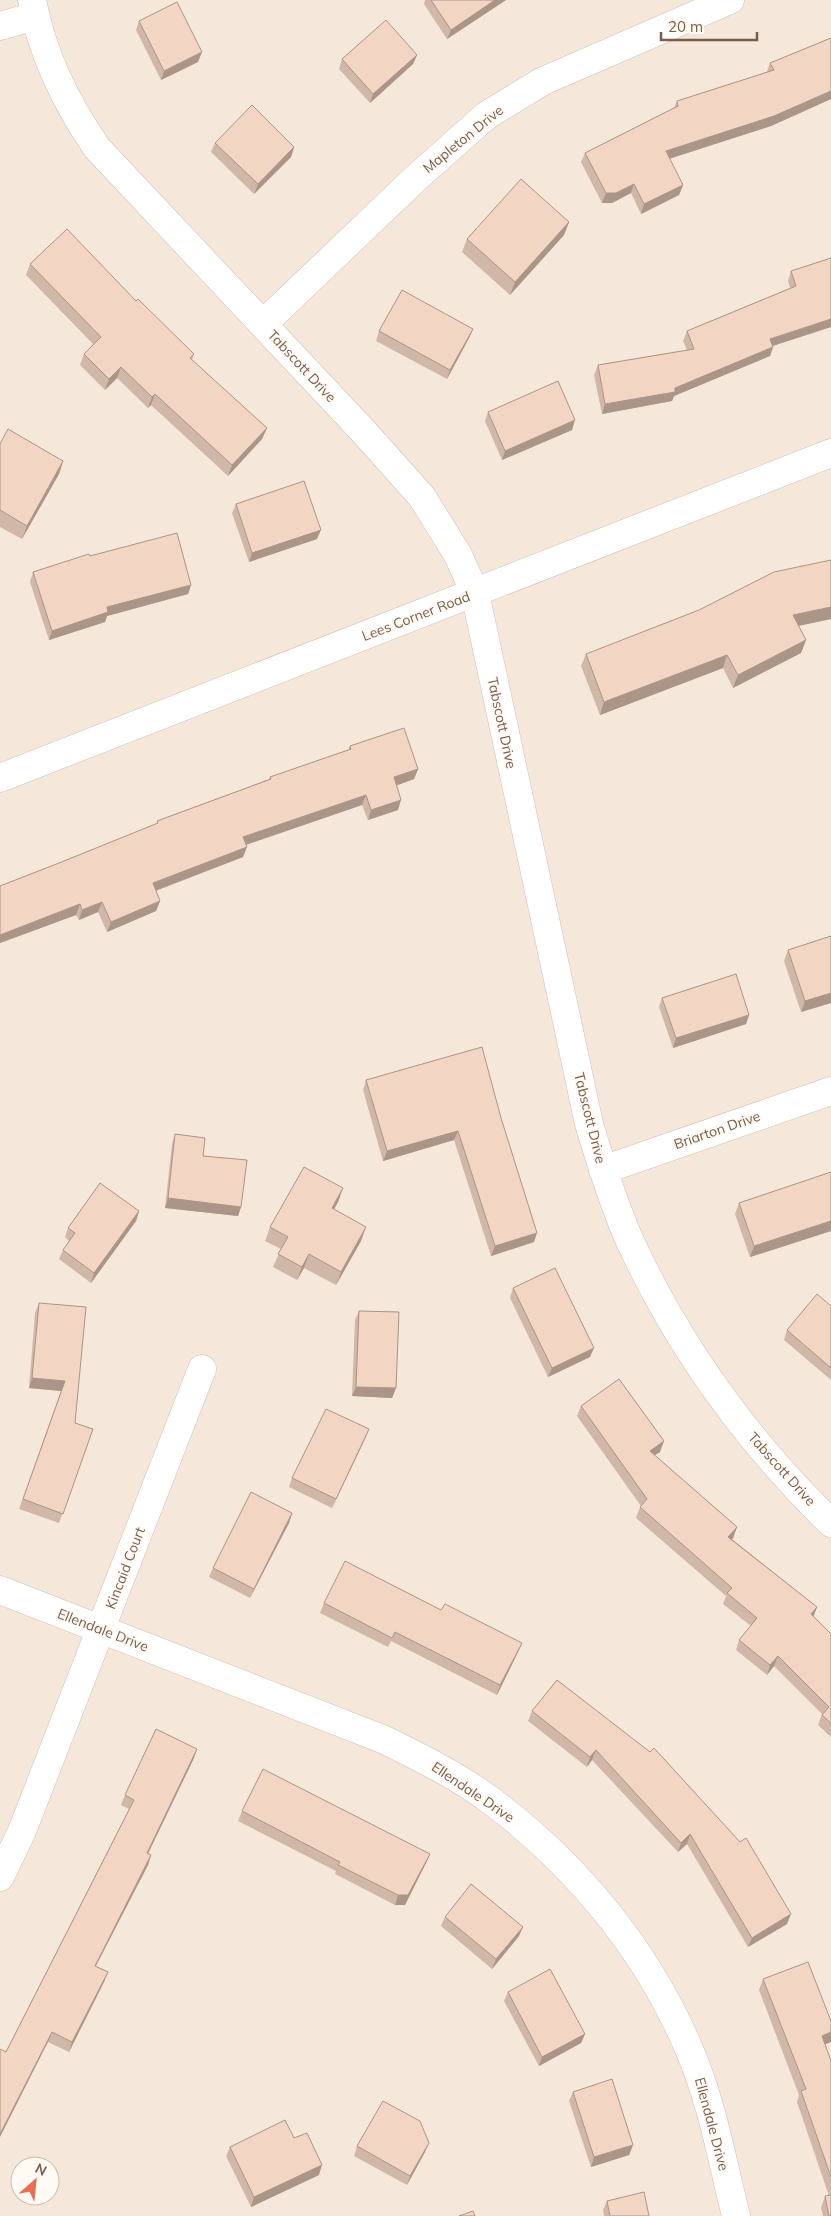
<svg xmlns="http://www.w3.org/2000/svg" width="831" height="2216" font-family="Mulish,sans-serif">
  <rect width="100%" height="100%" fill="#fdf6ec"/>
  <path fill="#f5e8da" fill-rule="evenodd" d="M 0,0 L 831,0 L 831,2216 L 0,2216 ZM 20,2166 L 50,2166 L 50,2196 L 20,2196 Z"/>
  <g fill="none" stroke-linecap="round" stroke-linejoin="round">
    <defs>
      <g id="minor">
        <path d="M 32,0 C 42,54 66,103 97,148 L 364,432 L 422,497 L 458,555 L 475,593 L 589,1124 C 601,1163 613,1202 629,1239 C 678,1346 747,1441 831,1523"/>
        <polyline points="0,26 35,16"/>
        <polyline points="263,324 416,178 487,115 543,81 730,0"/>
        <polyline points="603,1170 831,1091"/>
        <path d="M 0,1590 L 385,1740 C 421,1758 458,1776 490,1800 C 576,1864 647,1950 689,2049 C 712,2102 722,2160 736,2216"/>
        <polyline points="0,1877 22,1831 202,1369"/>
      </g>
      <polyline id="tertiary" points="0,778 831,453"/>
    </defs>
    <use href="#minor" stroke="#d1beb0" stroke-width="29"/>
    <use href="#tertiary" stroke="#d1beb0" stroke-width="29"/>
    <use href="#minor" stroke="#fff" stroke-width="28"/>
    <use href="#tertiary" stroke="#fff" stroke-width="28"/>
  </g>
  <g fill="#d1b7a8">
    <polygon points="425,0 506,0 447,39 424,4"/>
    <polygon points="139,21 198,62 161,80 136,30"/>
    <polygon points="831,38 831,99 771,126 669,159 683,185 679,195 641,214 631,193 612,203 602,203 581,162 585,153 674,108 677,101 767,72 770,63"/>
    <polygon points="417,55 413,64 370,103 339,69 342,59"/>
    <polygon points="215,143 294,147 291,157 254,194 211,152"/>
    <polygon points="569,222 564,235 510,295 462,252 467,239"/>
    <polygon points="831,258 831,327 773,346 773,347 770,356 674,396 672,401 602,414 594,375 598,365 687,350 683,341 687,331 790,288 788,281 791,271"/>
    <polygon points="30,264 136,301 194,354 192,360 267,428 262,439 228,476 151,405 148,408 117,378 105,390 80,365 84,354 93,344 26,275"/>
    <polygon points="473,329 469,338 447,379 376,341 379,331"/>
    <polygon points="488,412 572,430 502,460 485,421"/>
    <polygon points="0,444 63,461 59,474 22,539 0,527"/>
    <polygon points="236,504 317,539 249,562 232,513"/>
    <polygon points="90,556 191,585 188,594 107,616 105,622 49,640 30,582 33,572"/>
    <polygon points="831,619 798,626 806,640 801,653 733,688 723,668 600,715 581,666 586,654"/>
    <polygon points="350,746 418,769 414,779 396,785 398,810 368,820 362,805 246,845 243,857 156,891 160,901 156,911 107,932 98,912 79,920 76,915 0,943 0,886 59,863 157,824 157,821 269,779 270,777 348,750"/>
    <polygon points="831,936 831,1003 801,1012 784,961 788,950"/>
    <polygon points="662,998 749,1015 746,1024 673,1048 659,1007"/>
    <polygon points="366,1080 501,1118 534,1242 491,1256 454,1140 383,1161 363,1090"/>
    <polygon points="175,1134 203,1156 241,1207 238,1216 165,1208 172,1144"/>
    <polygon points="831,1172 831,1231 750,1257 735,1214 739,1203"/>
    <polygon points="343,1188 338,1202 334,1209 361,1241 336,1285 304,1268 297,1280 273,1267 281,1249 265,1241 270,1227"/>
    <polygon points="139,1211 136,1221 91,1283 59,1259 63,1250 69,1241 65,1237 68,1228"/>
    <polygon points="513,1288 590,1357 548,1377 510,1298"/>
    <polygon points="39,1303 75,1423 93,1429 59,1523 19,1509 61,1391 29,1388 35,1313"/>
    <polygon points="831,1306 831,1380 784,1340 787,1330"/>
    <polygon points="359,1311 396,1388 392,1398 352,1396 355,1320"/>
    <polygon points="581,1406 660,1452 654,1455 737,1527 733,1538 732,1539 817,1607 813,1617 831,1634 831,1737 818,1725 822,1714 774,1666 767,1675 736,1650 739,1640 751,1626 723,1604 726,1596 636,1518 640,1507 641,1506 577,1416"/>
    <polygon points="365,1439 332,1508 289,1487 292,1478"/>
    <polygon points="292,1513 289,1523 250,1598 209,1577 213,1568"/>
    <polygon points="324,1603 441,1610 522,1643 518,1652 497,1695 391,1641 388,1647 320,1613"/>
    <polygon points="557,1680 787,1924 748,1947 687,1844 678,1852 592,1760 587,1767 528,1721 532,1711"/>
    <polygon points="194,1758 148,1853 151,1855 148,1865 96,1966 108,1972 104,1982 69,2052 48,2042 6,2052 129,1809 121,1805 125,1795"/>
    <polygon points="242,1811 430,1854 426,1863 405,1905 395,1905 335,1874 336,1871 238,1821"/>
    <polygon points="445,1917 519,1936 492,1969 441,1926"/>
    <polygon points="763,1979 831,2042 825,2044 831,2061 831,2216 823,2216 821,2208 825,2196 829,2196 797,2102 799,2095 759,1990"/>
    <polygon points="508,1992 585,2034 581,2043 539,2066 504,2001"/>
    <polygon points="573,2092 633,2145 629,2155 591,2167 569,2101"/>
    <polygon points="294,2138 319,2175 251,2207 226,2156 230,2147"/>
    <polygon points="429,2143 425,2152 407,2185 354,2156 357,2146"/>
    <polygon points="607,2201 649,2216 604,2216 603,2210"/>
  </g>
  <g fill="#aa9588">
    <polygon points="495,0 506,0 447,39 451,30"/>
    <polygon points="202,52 198,62 161,80 164,71"/>
    <polygon points="417,55 413,64 370,103 373,94"/>
    <polygon points="831,91 831,99 771,126 662,161 666,151"/>
    <polygon points="294,147 291,157 254,194 258,184"/>
    <polygon points="634,184 631,193 612,203 602,203 606,193"/>
    <polygon points="683,185 679,195 641,214 644,204"/>
    <polygon points="569,222 564,235 510,295 515,282"/>
    <polygon points="831,319 831,327 766,348 770,339"/>
    <polygon points="473,329 469,338 447,379 450,370"/>
    <polygon points="773,347 770,356 674,396 672,401 602,414 605,404 675,388"/>
    <polygon points="121,367 117,378 105,390 109,379"/>
    <polygon points="155,394 151,405 148,408 152,397"/>
    <polygon points="575,420 572,430 502,460 505,451"/>
    <polygon points="267,428 262,439 228,476 232,465"/>
    <polygon points="63,461 59,474 22,539 27,526"/>
    <polygon points="321,530 317,539 249,562 252,553"/>
    <polygon points="191,585 188,594 107,616 105,622 49,640 52,631 107,607"/>
    <polygon points="831,607 831,619 788,628 793,615"/>
    <polygon points="806,640 801,653 733,688 738,675"/>
    <polygon points="727,655 723,668 600,715 604,702"/>
    <polygon points="418,769 414,779 390,788 394,777"/>
    <polygon points="366,795 362,805 239,847 243,837"/>
    <polygon points="401,800 398,810 368,820 371,810"/>
    <polygon points="247,847 243,857 149,893 153,883"/>
    <polygon points="160,901 156,911 107,932 111,922"/>
    <polygon points="102,902 98,912 79,920 82,910"/>
    <polygon points="80,904 76,915 0,943 0,935"/>
    <polygon points="831,993 831,1003 801,1012 805,1001"/>
    <polygon points="749,1015 746,1024 673,1048 676,1038"/>
    <polygon points="458,1131 454,1140 383,1161 387,1151"/>
    <polygon points="343,1188 338,1202 327,1222 332,1208"/>
    <polygon points="168,1198 241,1207 238,1216 165,1208"/>
    <polygon points="139,1211 136,1221 91,1283 94,1273"/>
    <polygon points="831,1221 831,1231 750,1257 754,1246"/>
    <polygon points="366,1227 361,1241 336,1285 341,1272"/>
    <polygon points="537,1233 534,1242 491,1256 495,1246"/>
    <polygon points="309,1254 304,1268 297,1280 302,1267"/>
    <polygon points="594,1348 590,1357 548,1377 552,1368"/>
    <polygon points="32,1378 65,1381 61,1391 29,1388"/>
    <polygon points="356,1387 396,1388 392,1398 352,1396"/>
    <polygon points="369,1429 365,1439 332,1508 336,1499"/>
    <polygon points="664,1441 660,1452 646,1461 650,1451"/>
    <polygon points="292,1513 289,1523 250,1598 254,1589"/>
    <polygon points="737,1527 733,1538 725,1547 728,1537"/>
    <polygon points="817,1607 813,1618 811,1614"/>
    <polygon points="522,1643 518,1652 497,1695 500,1685"/>
    <polygon points="778,1656 774,1666 767,1675 770,1665"/>
    <polygon points="197,1749 194,1758 144,1862 147,1853"/>
    <polygon points="596,1750 592,1760 587,1767 590,1757"/>
    <polygon points="690,1834 687,1844 678,1852 681,1843"/>
    <polygon points="430,1854 426,1863 405,1905 395,1905 398,1895"/>
    <polygon points="151,1855 148,1865 91,1975 95,1966"/>
    <polygon points="791,1914 787,1924 748,1947 752,1938"/>
    <polygon points="523,1927 519,1936 492,1969 496,1959"/>
    <polygon points="108,1972 104,1982 69,2052 72,2042"/>
    <polygon points="52,2032 48,2042 0,2137 0,2134"/>
    <polygon points="831,2032 831,2042 818,2047 822,2036"/>
    <polygon points="585,2034 581,2043 539,2066 542,2057"/>
    <polygon points="429,2143 425,2152 407,2185 410,2176"/>
    <polygon points="633,2145 629,2155 591,2167 594,2157"/>
    <polygon points="322,2165 319,2175 251,2207 254,2197"/>
  </g>
  <g fill="#f3d5c3" stroke="#aa9588">
    <polygon points="431,0 495,0 451,30"/>
    <polygon points="177,2 202,52 164,71 139,21"/>
    <polygon points="386,20 417,55 373,94 342,59"/>
    <polygon points="831,38 831,91 774,116 666,151 683,185 644,204 634,184 616,193 606,193 585,153 678,106 677,101 774,70 770,63"/>
    <polygon points="252,105 294,147 258,184 215,143"/>
    <polygon points="521,179 569,222 515,282 467,239"/>
    <polygon points="67,229 136,301 138,299 194,354 190,358 267,428 232,465 155,394 152,397 121,367 109,379 84,354 101,337 30,264"/>
    <polygon points="831,258 831,319 770,339 773,347 675,388 675,392 605,404 598,365 694,349 687,331 796,286 791,271"/>
    <polygon points="402,290 473,329 450,370 379,331"/>
    <polygon points="558,381 575,420 505,451 488,412"/>
    <polygon points="8,429 63,461 27,526 0,510 0,444"/>
    <polygon points="304,481 321,530 252,553 236,504"/>
    <polygon points="177,533 191,585 107,607 108,612 52,631 33,572 89,554 90,556"/>
    <polygon points="831,560 831,607 793,615 806,640 738,675 727,655 604,702 586,654 699,610 774,572"/>
    <polygon points="404,728 418,769 394,777 401,800 371,810 366,795 243,837 247,847 153,883 160,901 111,922 102,902 82,910 80,904 0,935 0,886 59,863 158,823 157,821 271,779 270,777 351,749 350,746"/>
    <polygon points="831,936 831,993 805,1001 788,950"/>
    <polygon points="736,974 749,1015 676,1038 662,998"/>
    <polygon points="482,1047 501,1118 537,1233 495,1246 458,1131 387,1151 366,1080"/>
    <polygon points="175,1134 205,1138 203,1156 247,1160 241,1207 168,1198"/>
    <polygon points="304,1167 343,1188 332,1208 366,1227 341,1272 309,1254 302,1267 278,1254 288,1237 270,1227"/>
    <polygon points="831,1172 831,1221 754,1246 739,1203"/>
    <polygon points="100,1183 139,1211 94,1273 63,1250 75,1233 68,1228"/>
    <polygon points="555,1268 594,1348 552,1368 513,1288"/>
    <polygon points="817,1294 831,1306 831,1368 787,1330"/>
    <polygon points="39,1303 86,1307 75,1423 93,1429 63,1514 23,1499 65,1381 32,1378"/>
    <polygon points="359,1311 399,1312 396,1388 356,1387"/>
    <polygon points="619,1379 664,1441 650,1451 737,1527 728,1537 817,1607 811,1614 831,1634 831,1723 822,1715 829,1707 778,1656 770,1665 739,1640 757,1618 727,1593 732,1588 640,1507 647,1499 581,1406"/>
    <polygon points="326,1409 369,1429 336,1499 292,1478"/>
    <polygon points="251,1492 292,1513 254,1589 213,1568"/>
    <polygon points="345,1561 441,1610 445,1604 522,1643 500,1685 395,1632 392,1638 324,1603"/>
    <polygon points="557,1680 650,1752 654,1748 740,1842 746,1838 791,1914 752,1938 690,1834 681,1843 596,1750 590,1757 532,1711"/>
    <polygon points="156,1729 197,1749 147,1853 151,1855 95,1966 108,1972 72,2042 52,2032 0,2134 0,2049 6,2052 134,1800 125,1795"/>
    <polygon points="263,1769 430,1854 408,1895 398,1895 338,1865 340,1862 242,1811"/>
    <polygon points="471,1884 523,1927 496,1959 445,1917"/>
    <polygon points="808,1962 831,2021 831,2032 822,2036 831,2061 831,2177 801,2091 806,2089 763,1979"/>
    <polygon points="550,1969 585,2034 542,2057 508,1992"/>
    <polygon points="612,2079 633,2145 594,2157 573,2092"/>
    <polygon points="383,2101 420,2121 429,2143 410,2176 357,2146"/>
    <polygon points="285,2120 294,2138 307,2133 322,2165 254,2197 230,2147"/>
    <polygon points="644,2192 649,2216 610,2216 607,2201"/>
    <polygon points="831,2195 831,2216 829,2216 825,2196"/>
    <polygon points="473,2211 475,2216 459,2216"/>
  </g>
  <g text-anchor="middle" dominant-baseline="central" stroke-width="4" stroke-linejoin="round" paint-order="stroke">
    <g font-size="14" fill="#7a5c4d" stroke="#fffaf3">
      <text transform="translate(463 139) rotate(-39)">Mapleton Drive</text>
      <text transform="translate(302 366) rotate(47)">Tabscott Drive</text>
      <text transform="translate(416 616) rotate(-21)">Lees Corner Road</text>
      <text transform="translate(502 723) rotate(78)">Tabscott Drive</text>
      <text transform="translate(590 1118) rotate(76)">Tabscott Drive</text>
      <text transform="translate(717 1130) rotate(-19)">Briarton Drive</text>
      <text transform="translate(782 1469) rotate(48)">Tabscott Drive</text>
      <text transform="translate(125 1568) rotate(-69)">Kincaid Court</text>
      <text transform="translate(103 1630) rotate(21)">Ellendale Drive</text>
      <text transform="translate(473 1792) rotate(34)">Ellendale Drive</text>
      <text transform="translate(712 2124) rotate(75)">Ellendale Drive</text>
    </g>
  </g>
  <g transform="translate(35 2181) rotate(27)"><circle r="24" fill="#fffaf3" stroke="#cabbb1"/>
  <path d="M0-4L9 19L0 12L-9 19Z" fill="#e76f51"/>
  <text y="-8" font-size="14" font-weight="bold" text-anchor="middle" fill="#7a5c4d">N</text>
  </g>
  <path d="M661 32v8h96v-8" fill="none" stroke="#7a5c4d" stroke-width="2.5"/>
  <text x="668" y="32" font-size="15" fill="#7a5c4d" stroke="#fffaf3" stroke-width="4" paint-order="stroke">20 m</text>
</svg>
